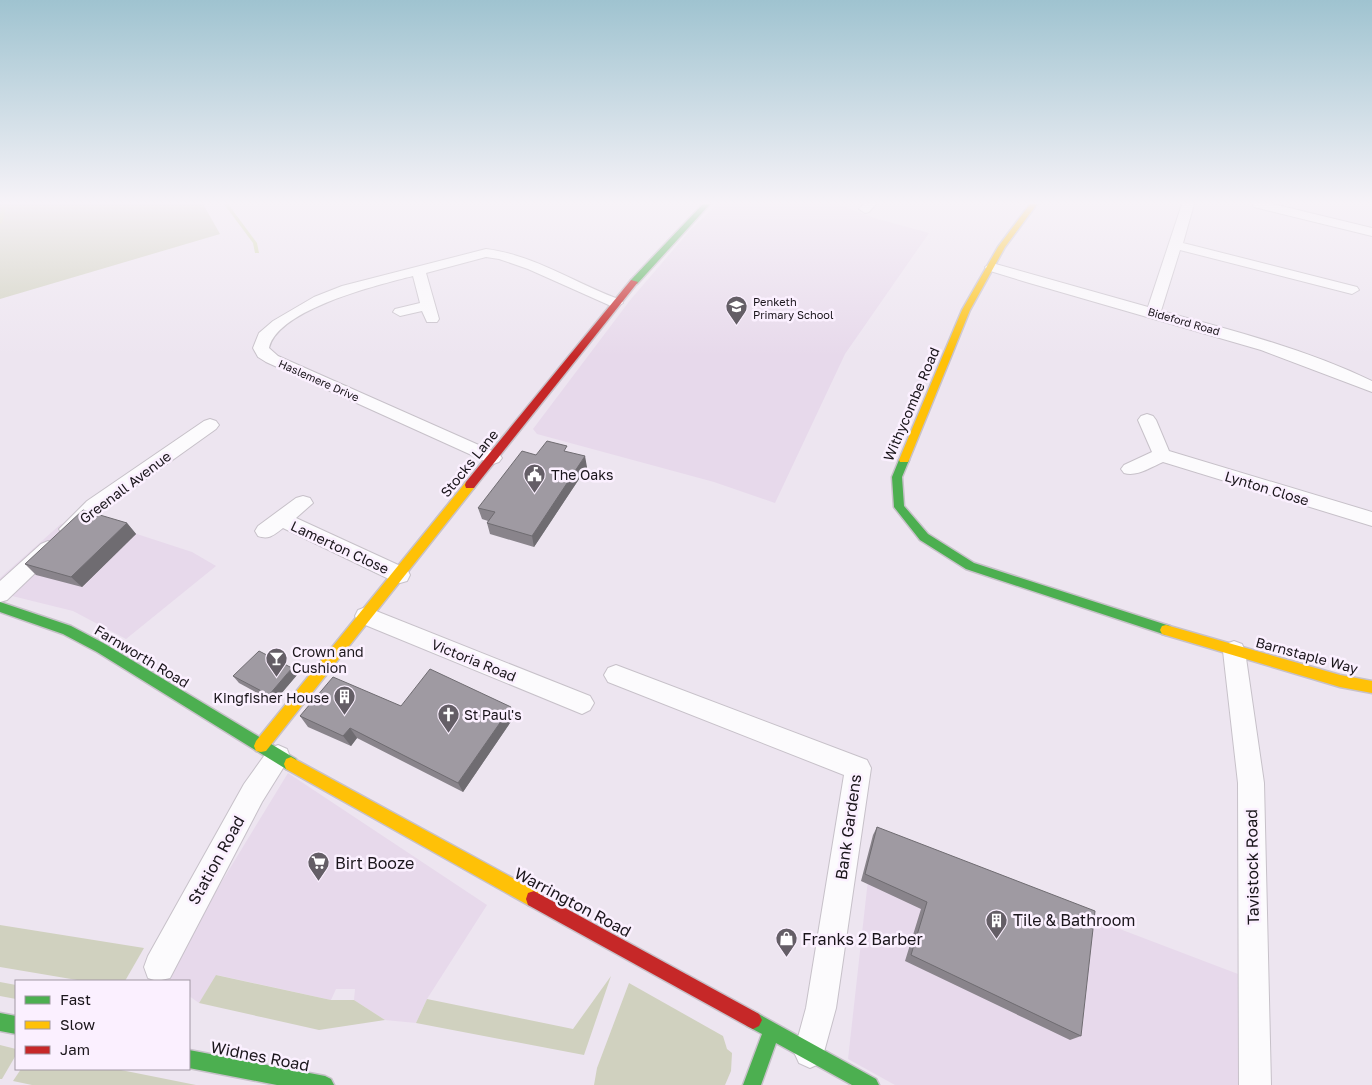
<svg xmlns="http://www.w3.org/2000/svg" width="1372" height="1085" font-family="'Golos Text',sans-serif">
  <rect width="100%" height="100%" fill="#ede5f0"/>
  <g fill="#e7d9eb">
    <polygon points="718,204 838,204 874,218 929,233 845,354 775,503 714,482 537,434 533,429 631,299 692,228"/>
    <polygon points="94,520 192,552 216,566 126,639 73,611 0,593 0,578 61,524"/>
    <polygon points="288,773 487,905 427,999 416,1023 385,1020 354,1000 355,989 336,989 331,1000 217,975 199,1003 189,996 189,981 167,981 163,978"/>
    <polygon points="873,835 1259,982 1261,1085 895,1085 848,1059"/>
  </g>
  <g fill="#d0d1bf">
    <polygon points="0,204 203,204 220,234 0,299"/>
    <polygon points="0,925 144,948 125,981 83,981 0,967"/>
    <polygon points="216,975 331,1000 354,1000 385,1020 319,1030 199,1003"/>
    <polygon points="611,976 584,1055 416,1023 427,999 573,1029"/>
    <polygon points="0,982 16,985 16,999 0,996"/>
    <polygon points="629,983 723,1036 727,1049 732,1053 731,1071 725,1085 594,1085 597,1068"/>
    <polygon points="0,1045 16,1049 16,1055 2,1079 0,1079"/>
    <polygon points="21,1069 116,1069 196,1085 32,1085 13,1081"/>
  </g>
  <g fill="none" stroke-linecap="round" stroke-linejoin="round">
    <g fill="#d2d9ad" fill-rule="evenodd">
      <polygon points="3,204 7,204 2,223 0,224 0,215"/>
      <polygon points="224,204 228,204 257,243 259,253 255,253 253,243"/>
    </g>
    <defs>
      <g id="street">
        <polygon points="863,204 876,204 869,212 865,213 859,209"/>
        <path d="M 1182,204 L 1194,204 L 1183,243 L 1357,287 L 1359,290 L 1352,294 L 1180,250 L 1161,311 C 1232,330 1305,349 1372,381 L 1372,392 L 1261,350 L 1026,282 L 987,270 L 985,267 L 992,263 L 1148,307 Z"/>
        <polygon points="1252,204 1273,204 1372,228 1372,236 1254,207"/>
        <path d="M 486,249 C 535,255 576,284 621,300 L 623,303 L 616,307 L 611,306 L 528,269 L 499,259 L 486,257 L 426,273 L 439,319 L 437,322 L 427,322 L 422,311 L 400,316 L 393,312 L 395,309 L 420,303 L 413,276 C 378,285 278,309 269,348 L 278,356 L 499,454 L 502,458 L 499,462 L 493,464 L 487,462 L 266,362 L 258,357 L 253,348 L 259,333 L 273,321 L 314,297 L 342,286 Z"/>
        <path d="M 1147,414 L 1153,416 L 1156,420 L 1169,451 L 1372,512 L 1372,526 L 1163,462 C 1151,467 1137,477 1124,473 L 1121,469 L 1124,465 L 1152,452 L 1138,420 L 1141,416 Z"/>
        <polygon points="210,419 216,421 219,425 216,429 101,511 76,534 69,536 62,534 59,529 87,501 204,421"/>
        <path d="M 303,496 L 310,498 L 313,503 L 296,518 L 407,569 L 410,575 L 407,581 L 400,583 L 393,581 L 283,528 C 274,535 269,540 258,536 L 255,531 L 258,526 L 296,498 Z"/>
        <polygon points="48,541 55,544 58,549 55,554 7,600 0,602 0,581 41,544"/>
        <polygon points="366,607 590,696 594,703 590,710 582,714 358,622 355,616 358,610"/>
        <polygon points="1234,641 1242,644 1245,651 1264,783 1271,1085 1239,1085 1238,783 1223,651 1226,644"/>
        <polygon points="616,665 867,760 871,768 836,1008 821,1063 810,1068 799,1063 794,1052 806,1008 844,775 608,682 604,675 608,668"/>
        <polygon points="278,745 287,749 290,757 262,802 170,978 157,981 148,978 144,967 148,956 244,784 269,749"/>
      </g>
      <g id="fast">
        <polygon points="703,204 710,204 637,284 631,284 631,280"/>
        <polygon points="904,457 909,460 902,477 904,506 928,534 974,563 1170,626 1172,630 1170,634 1166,635 966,569 920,540 894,507 892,477 899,460"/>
        <polygon points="0,602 71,626 105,644 296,759 298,764 296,769 291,771 286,769 97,652 63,634 0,612"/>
        <polygon points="753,1011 876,1079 879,1085 852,1085 776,1043 761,1085 743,1085 762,1034 747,1026 744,1020 747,1014"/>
        <polygon points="0,1013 16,1016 16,1034 0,1031"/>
        <polygon points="189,1050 325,1076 331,1079 334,1085 277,1085 189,1068"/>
      </g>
      <g id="slow">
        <polygon points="1030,204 1037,204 1005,247 970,310 909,460 908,462 900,462 899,460 962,310 998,247"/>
        <polygon points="470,481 474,482 475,485 474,488 266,751 261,752 256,751 254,746 256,741 466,482"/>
        <polygon points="1166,625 1340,675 1372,681 1372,693 1340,687 1162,634 1160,630 1162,626"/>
        <polygon points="291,757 540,893 542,899 540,905 534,907 528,905 286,769 284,764 286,759"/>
      </g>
      <g id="jam">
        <polygon points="631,280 638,282 474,488 466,488 465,485 466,482"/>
        <polygon points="534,891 759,1014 762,1020 759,1026 753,1029 747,1026 528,905 526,899 528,893"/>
      </g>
    </defs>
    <use href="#street" stroke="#c7c1c9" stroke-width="2"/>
    <use href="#fast" stroke="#c7c1c9" stroke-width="3"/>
    <use href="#slow" stroke="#c7c1c9" stroke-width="3"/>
    <use href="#jam" stroke="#c7c1c9" stroke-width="3"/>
    <use href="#street" fill="#fcfbfd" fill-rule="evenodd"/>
    <use href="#fast" fill="#4caf50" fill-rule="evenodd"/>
    <use href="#slow" fill="#ffc107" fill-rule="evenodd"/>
    <use href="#jam" fill="#c62828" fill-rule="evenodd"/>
  </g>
  <g fill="#89848b">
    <polygon points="568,452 587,467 534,547 490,534 487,523 488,521 482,519 478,508 536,455"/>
    <polygon points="127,523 136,534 82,587 36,575 25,564"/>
    <polygon points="297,675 274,702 239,683 233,676"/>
    <polygon points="401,706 514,717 463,792 357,738 351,746 308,727 300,716"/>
    <polygon points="877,827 1081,1036 1070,1040 905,961 921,909 861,881 873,835"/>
  </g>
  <g fill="#6f6c71">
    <polygon points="585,456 587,467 534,547 532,536"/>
    <polygon points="127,523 136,534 82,587 71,577"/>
    <polygon points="292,668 297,675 274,702 269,695"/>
    <polygon points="511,707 514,717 463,792 458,783"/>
    <polygon points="350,728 357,738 351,746 343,736"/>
  </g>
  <g fill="#9f9aa2" stroke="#6f6c71">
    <polygon points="547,441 567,446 564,451 585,456 532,536 487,523 495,512 478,508 522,451 536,455"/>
    <polygon points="83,510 127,523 71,577 25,564"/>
    <polygon points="259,651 292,668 269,695 233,676"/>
    <polygon points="430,669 511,707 458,783 350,728 343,736 300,716 333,677 401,706"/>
    <polygon points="877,827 1095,911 1081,1036 911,955 927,902 865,874"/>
  </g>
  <linearGradient id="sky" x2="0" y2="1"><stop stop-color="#9fc3d0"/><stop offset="0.57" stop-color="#f7f3f8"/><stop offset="1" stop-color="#f7f3f8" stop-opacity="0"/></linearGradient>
  <rect width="1372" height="356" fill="url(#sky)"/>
  <defs>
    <symbol id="school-pin" viewBox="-11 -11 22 30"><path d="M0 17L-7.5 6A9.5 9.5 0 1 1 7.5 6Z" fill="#645e66" stroke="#fbf0ff"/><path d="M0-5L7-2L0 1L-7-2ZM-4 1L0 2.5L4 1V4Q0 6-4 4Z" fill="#fff"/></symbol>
    <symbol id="civic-pin" viewBox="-11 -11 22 30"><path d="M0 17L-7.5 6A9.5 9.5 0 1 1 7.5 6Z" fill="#645e66" stroke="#fbf0ff"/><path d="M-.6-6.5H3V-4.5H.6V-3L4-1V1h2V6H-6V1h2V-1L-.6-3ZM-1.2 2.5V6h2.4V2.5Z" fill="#fff"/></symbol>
    <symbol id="bar-pin" viewBox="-11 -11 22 30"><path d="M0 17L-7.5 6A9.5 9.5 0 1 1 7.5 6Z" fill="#645e66" stroke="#fbf0ff"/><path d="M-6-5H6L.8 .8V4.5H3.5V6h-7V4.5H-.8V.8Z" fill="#fff"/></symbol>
    <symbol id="building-pin" viewBox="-11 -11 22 30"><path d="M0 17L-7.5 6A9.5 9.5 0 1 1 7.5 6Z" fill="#645e66" stroke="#fbf0ff"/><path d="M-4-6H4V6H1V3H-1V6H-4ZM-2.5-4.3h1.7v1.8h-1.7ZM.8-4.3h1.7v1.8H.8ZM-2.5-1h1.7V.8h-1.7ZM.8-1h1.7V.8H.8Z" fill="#fff"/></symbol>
    <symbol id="church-pin" viewBox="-11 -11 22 30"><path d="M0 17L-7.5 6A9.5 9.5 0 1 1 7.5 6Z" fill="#645e66" stroke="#fbf0ff"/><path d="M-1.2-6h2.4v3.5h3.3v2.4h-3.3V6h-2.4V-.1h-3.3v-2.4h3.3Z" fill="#fff"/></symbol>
    <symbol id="supermarket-pin" viewBox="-11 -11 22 30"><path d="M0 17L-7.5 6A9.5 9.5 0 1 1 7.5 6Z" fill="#645e66" stroke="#fbf0ff"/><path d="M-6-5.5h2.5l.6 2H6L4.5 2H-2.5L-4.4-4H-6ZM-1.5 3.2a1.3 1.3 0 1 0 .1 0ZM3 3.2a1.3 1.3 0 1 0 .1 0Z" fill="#fff"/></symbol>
    <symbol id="shop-pin" viewBox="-11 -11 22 30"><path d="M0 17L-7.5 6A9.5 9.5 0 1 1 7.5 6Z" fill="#645e66" stroke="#fbf0ff"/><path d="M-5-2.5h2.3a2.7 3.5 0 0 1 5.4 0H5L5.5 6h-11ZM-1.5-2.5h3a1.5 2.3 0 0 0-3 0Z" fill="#fff"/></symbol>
  </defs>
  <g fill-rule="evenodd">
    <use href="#school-pin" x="724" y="294" width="25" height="34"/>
    <use href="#civic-pin" x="522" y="462" width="25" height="34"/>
    <use href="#bar-pin" x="264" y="646" width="25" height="34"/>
    <use href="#building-pin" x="332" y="684" width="25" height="34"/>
    <use href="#church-pin" x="436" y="702" width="25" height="34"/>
    <use href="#supermarket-pin" x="306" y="850" width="25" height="34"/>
    <use href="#building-pin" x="984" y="908" width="25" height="34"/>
    <use href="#shop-pin" x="774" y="926" width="25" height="34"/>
  </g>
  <g text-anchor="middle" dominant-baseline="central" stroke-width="5" stroke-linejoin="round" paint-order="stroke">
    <g font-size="11" fill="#1a151b" stroke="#fbf0ff" text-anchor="start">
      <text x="753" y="301">Penketh<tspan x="753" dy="13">Primary School</tspan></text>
    </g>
    <g font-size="11" fill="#1a151b" stroke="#fbf0ff">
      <text transform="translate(1184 321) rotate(16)">Bideford Road</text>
      <text transform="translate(319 380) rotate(24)">Haslemere Drive</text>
    </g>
    <g font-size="14" fill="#1a151b" stroke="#fbf0ff">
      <text transform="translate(911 404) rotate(-67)">Withycombe Road</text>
      <text transform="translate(469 463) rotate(-51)">Stocks Lane</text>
      <text transform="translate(125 487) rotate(-37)">Greenall Avenue</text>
      <text transform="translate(1267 488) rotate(17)">Lynton Close</text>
      <text transform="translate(340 547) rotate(25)">Lamerton Close</text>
      <text transform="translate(1307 655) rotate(15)">Barnstaple Way</text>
      <text transform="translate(142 656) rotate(31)">Farnworth Road</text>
      <text transform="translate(474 660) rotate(22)">Victoria Road</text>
    </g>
    <g font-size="14" fill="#1a151b" stroke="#fbf0ff" text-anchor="start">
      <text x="551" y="474">The Oaks</text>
      <text x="292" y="651">Crown and<tspan x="292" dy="16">Cushion</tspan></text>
      <text x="329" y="697" text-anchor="end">Kingfisher House</text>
      <text x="464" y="714">St Paul's</text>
    </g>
    <g font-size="16" fill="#1a151b" stroke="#fbf0ff">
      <text transform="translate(848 827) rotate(-82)">Bank Gardens</text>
      <text transform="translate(216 860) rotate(-61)">Station Road</text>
      <text transform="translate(1252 867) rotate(-91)">Tavistock Road</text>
      <text transform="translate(573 902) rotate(28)">Warrington Road</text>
      <text transform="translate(260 1056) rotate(11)">Widnes Road</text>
    </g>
    <g font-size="16" fill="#1a151b" stroke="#fbf0ff" text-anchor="start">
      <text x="335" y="863">Birt Booze</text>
      <text x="1013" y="920">Tile &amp; Bathroom</text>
      <text x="802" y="939">Franks 2 Barber</text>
    </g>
  </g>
  <rect x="15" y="980" width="175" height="90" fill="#fbf0ff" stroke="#a198a4"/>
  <rect x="25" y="996" width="25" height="8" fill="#4caf50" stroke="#a198a4"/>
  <text x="60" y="1005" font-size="15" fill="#1a151b">Fast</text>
  <rect x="25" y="1021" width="25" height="8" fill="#ffc107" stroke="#a198a4"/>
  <text x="60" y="1030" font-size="15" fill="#1a151b">Slow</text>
  <rect x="25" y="1046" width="25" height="8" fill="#c62828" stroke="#a198a4"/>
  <text x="60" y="1055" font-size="15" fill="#1a151b">Jam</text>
</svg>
